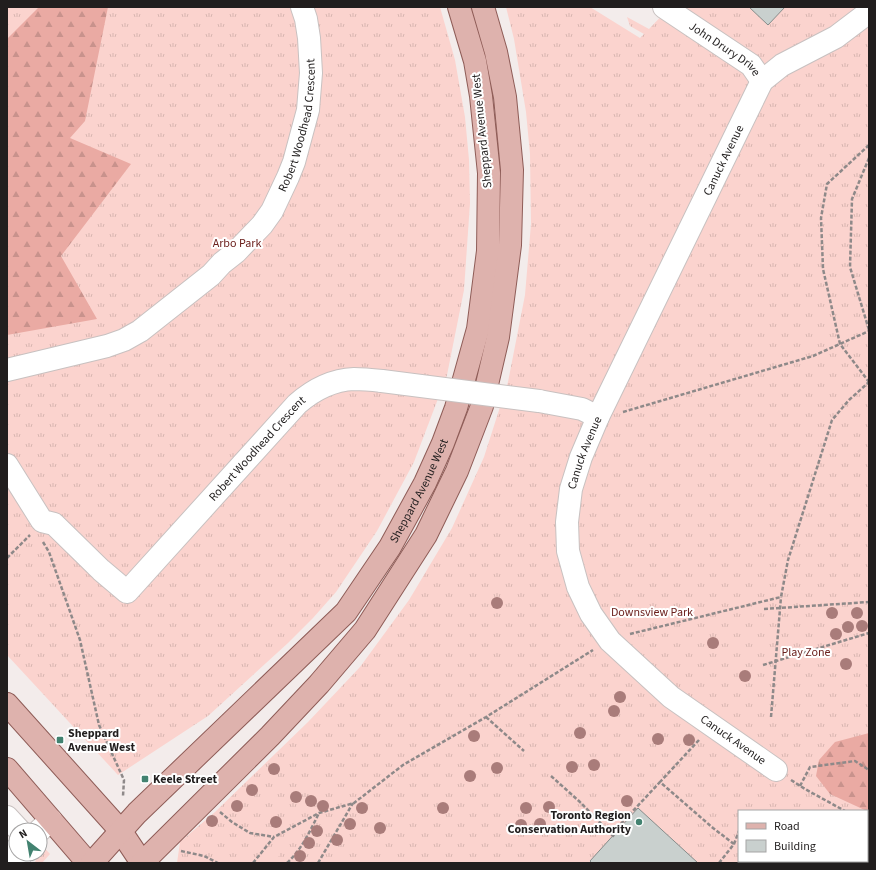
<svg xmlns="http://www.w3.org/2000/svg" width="876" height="870" font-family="'Source Sans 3',sans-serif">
  <defs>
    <pattern id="grass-tufts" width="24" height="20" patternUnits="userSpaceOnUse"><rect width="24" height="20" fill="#fbd3ce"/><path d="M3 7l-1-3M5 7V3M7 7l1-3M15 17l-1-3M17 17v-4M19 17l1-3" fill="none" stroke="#d7b5b0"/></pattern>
    <pattern id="forest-firs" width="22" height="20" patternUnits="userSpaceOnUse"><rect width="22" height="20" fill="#eaaaa3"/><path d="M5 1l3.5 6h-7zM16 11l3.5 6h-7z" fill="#c8928c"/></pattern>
  </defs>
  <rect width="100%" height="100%" fill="#f3eceb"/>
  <g fill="url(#grass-tufts)" fill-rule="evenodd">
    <polygon points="7,7 440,7 455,60 465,117 469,160 470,203 464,290 447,375 414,462 377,531 336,592 313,618 288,643 208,716 118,775 7,655"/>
    <path d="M 506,7 L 590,7 L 640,38 L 644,34 L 630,26 L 627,17 L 649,29 L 670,7 L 869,7 L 869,863 L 177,863 L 180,842 L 215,812 L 308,722 L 360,667 L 409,600 L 452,528 L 484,457 L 508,382 L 525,295 L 531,224 L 530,154 L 526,112 L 514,39 ZM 739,811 L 867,811 L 867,861 L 739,861 Z"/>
    <polygon points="40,843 50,854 42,863 35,863 37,854 40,854"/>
  </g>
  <g fill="url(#forest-firs)">
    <polygon points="39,7 108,7 85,121 70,138 131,164 61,256 97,319 7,335 7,39"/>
    <polygon points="869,733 869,812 830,794 816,776 819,760 835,742"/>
    <polygon points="867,838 869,838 869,863 830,863 831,861 867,861"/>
  </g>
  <g fill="#fbd3ce">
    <polygon points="866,605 869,605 869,656"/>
    <polygon points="274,845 278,849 276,851 280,855 272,863 265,863 261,860 265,854"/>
    <polygon points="194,856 203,858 203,863 192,863"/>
  </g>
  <g fill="#c9d0ce" stroke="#868c8a">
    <polygon points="749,7 785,7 768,25"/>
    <polygon points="638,808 698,863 592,863 590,861"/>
  </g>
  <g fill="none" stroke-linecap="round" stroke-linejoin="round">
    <defs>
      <g id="minor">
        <path id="s1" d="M 664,7 L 751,65 L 762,81"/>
        <path id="s2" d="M 7,370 L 107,346 L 124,340 L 140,331 L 211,275 L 222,263 L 236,252 L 262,225 L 272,211 L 288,177 L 294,162 L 308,110 L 311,73 L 309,38 L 306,19 L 302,7"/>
        <polyline points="539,401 582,409 598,417"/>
        <path id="s3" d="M 7,465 L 42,521 L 54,524 L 101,570 L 127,592 L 297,404 C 313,390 331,380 354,379 C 363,379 373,380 382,381"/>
        <path id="s4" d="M 776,770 L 671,697 L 610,641 L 591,614 L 578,587 L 568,551 L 567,522 L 571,489 L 581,457 L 598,417 L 762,81 L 782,65 L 836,37 L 869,12"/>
        <polyline points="7,817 19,830"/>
        <polyline points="40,830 51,820"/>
        <polyline points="7,852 19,863"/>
      </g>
      <g id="major">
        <polyline points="7,704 120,830 142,863"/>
        <polyline points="7,769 88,863"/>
        <path id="s5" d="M 92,863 L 137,813 L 346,612 L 390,547 L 425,483 L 443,443 L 456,408 L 478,329 L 488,251 L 489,173 L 481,96 L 475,61 L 459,7"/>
        <polyline points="142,863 270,736 319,684 365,630 426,535 457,471 482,406 498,337 510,245 512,170 505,97 496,52 483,7"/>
      </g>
    </defs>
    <use href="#minor" stroke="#c8c1c0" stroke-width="24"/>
    <use href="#major" stroke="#8e5c57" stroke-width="24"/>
    <g stroke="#8e8989" stroke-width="2.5" stroke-dasharray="4 2" stroke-linecap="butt">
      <polyline points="869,145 827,184 821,218 823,269 840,344 869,382"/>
      <polyline points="869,158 852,199 850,267 869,330"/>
      <polyline points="623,412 813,356 869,331"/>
      <polyline points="43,542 49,552 80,640 99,725 124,780 123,796"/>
      <polyline points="7,558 30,535"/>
      <polyline points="764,609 869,602"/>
      <polyline points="630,634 781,597 788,560 832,420 849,400 869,382"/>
      <polyline points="763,665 869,633"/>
      <polyline points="486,717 524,751"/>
      <polyline points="771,717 781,597"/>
      <polyline points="699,740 660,782 713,828 734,844"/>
      <polyline points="551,776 580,802 613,836 618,829 617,828 660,782"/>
      <polyline points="791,780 805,789 845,811"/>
      <polyline points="800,786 810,767 855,761 869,770"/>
      <polyline points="220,812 232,822 250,833 274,837"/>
      <polyline points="867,823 869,824"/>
      <polyline points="181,851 204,856 218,863"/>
      <polyline points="253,863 274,837 319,813 354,803 403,765 486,717 593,650"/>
      <path d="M 287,863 C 302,849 310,831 319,813"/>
      <polyline points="318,863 353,803"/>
      <polyline points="719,863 734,844 739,831"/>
    </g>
    <use href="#minor" stroke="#fff" stroke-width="22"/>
    <use href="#major" stroke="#deb2ad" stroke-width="22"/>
    <defs>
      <polyline id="minor-bridge" points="382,381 539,401"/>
    </defs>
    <use href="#minor-bridge" stroke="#c8c1c0" stroke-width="24" stroke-linecap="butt"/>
    <use href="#minor-bridge" stroke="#fff" stroke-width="22"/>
  </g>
  <g fill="#a97c7a">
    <circle cx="497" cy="603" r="6"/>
    <circle cx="832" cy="613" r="6"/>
    <circle cx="857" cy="613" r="6"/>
    <circle cx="862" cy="626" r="6"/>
    <circle cx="848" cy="627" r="6"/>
    <circle cx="836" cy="634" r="6"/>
    <circle cx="713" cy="643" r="6"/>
    <circle cx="846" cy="664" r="6"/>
    <circle cx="745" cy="676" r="6"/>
    <circle cx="620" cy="697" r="6"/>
    <circle cx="614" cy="711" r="6"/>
    <circle cx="580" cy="733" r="6"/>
    <circle cx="474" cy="736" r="6"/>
    <circle cx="658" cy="739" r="6"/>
    <circle cx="689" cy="740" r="6"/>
    <circle cx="594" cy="765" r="6"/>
    <circle cx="572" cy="767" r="6"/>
    <circle cx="497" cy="768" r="6"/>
    <circle cx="274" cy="769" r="6"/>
    <circle cx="470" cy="776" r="6"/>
    <circle cx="252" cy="790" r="6"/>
    <circle cx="296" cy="797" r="6"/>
    <circle cx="311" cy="801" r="6"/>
    <circle cx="627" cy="801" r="6"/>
    <circle cx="237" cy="806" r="6"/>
    <circle cx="323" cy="806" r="6"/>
    <circle cx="549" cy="807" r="6"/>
    <circle cx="362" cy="808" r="6"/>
    <circle cx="443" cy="808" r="6"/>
    <circle cx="526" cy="808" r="6"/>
    <circle cx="212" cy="821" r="6"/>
    <circle cx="276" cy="822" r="6"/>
    <circle cx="350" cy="824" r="6"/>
    <circle cx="540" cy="824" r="6"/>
    <circle cx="521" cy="825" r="6"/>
    <circle cx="380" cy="828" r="6"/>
    <circle cx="317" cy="831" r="6"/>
    <circle cx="337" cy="840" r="6"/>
    <circle cx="309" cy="843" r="6"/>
    <circle cx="300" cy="856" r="6"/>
  </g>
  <g fill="#428270" stroke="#fff" stroke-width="1.5">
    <rect x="56" y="736" width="8" height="8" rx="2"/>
    <rect x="141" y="775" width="8" height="8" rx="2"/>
    <circle cx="639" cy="822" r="4"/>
  </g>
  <g text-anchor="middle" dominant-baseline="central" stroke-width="4" stroke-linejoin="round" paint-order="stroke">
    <g font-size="12" fill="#211e1e" stroke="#fff">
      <text stroke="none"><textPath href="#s1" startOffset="74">John Drury Drive</textPath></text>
      <text stroke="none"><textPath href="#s2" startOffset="409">Robert Woodhead Crescent</textPath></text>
      <text transform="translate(482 131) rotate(-96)">Sheppard Avenue West</text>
      <text stroke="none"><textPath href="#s4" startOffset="736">Canuck Avenue</textPath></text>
      <text stroke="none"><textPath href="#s3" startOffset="372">Robert Woodhead Crescent</textPath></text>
      <text stroke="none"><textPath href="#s4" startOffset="412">Canuck Avenue</textPath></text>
      <text stroke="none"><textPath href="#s5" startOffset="499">Sheppard Avenue West</textPath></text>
      <text transform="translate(733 740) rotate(35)">Canuck Avenue</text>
    </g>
    <g font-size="12" fill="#6c211e" stroke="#fff">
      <text x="237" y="243">Arbo Park</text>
      <text x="652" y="612">Downsview Park</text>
      <text x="806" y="652">Play Zone</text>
    </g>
    <g font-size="12" font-weight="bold" fill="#211e1e" stroke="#fff" text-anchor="start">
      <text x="68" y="733">Sheppard<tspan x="68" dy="14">Avenue West</tspan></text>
      <text x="153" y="779">Keele Street</text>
      <text x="631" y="815" text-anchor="end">Toronto Region<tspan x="631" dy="14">Conservation Authority</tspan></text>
    </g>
  </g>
  <rect width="876" height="870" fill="none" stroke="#211e1e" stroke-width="16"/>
  <rect x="738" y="810" width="130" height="52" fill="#ffffff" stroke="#a6a5a5"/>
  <rect x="746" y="823" width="20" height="6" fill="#deb2ad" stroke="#a6a5a5"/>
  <text x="774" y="830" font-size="12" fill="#211e1e">Road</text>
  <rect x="746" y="840" width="20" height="12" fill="#c9d0ce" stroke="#a6a5a5"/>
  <text x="774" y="850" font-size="12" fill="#211e1e">Building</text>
  <g transform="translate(28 842) rotate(329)"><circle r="19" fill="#ffffff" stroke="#a6a5a5"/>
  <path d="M0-3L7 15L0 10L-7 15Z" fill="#428270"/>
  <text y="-6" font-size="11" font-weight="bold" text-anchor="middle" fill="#211e1e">N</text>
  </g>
</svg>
